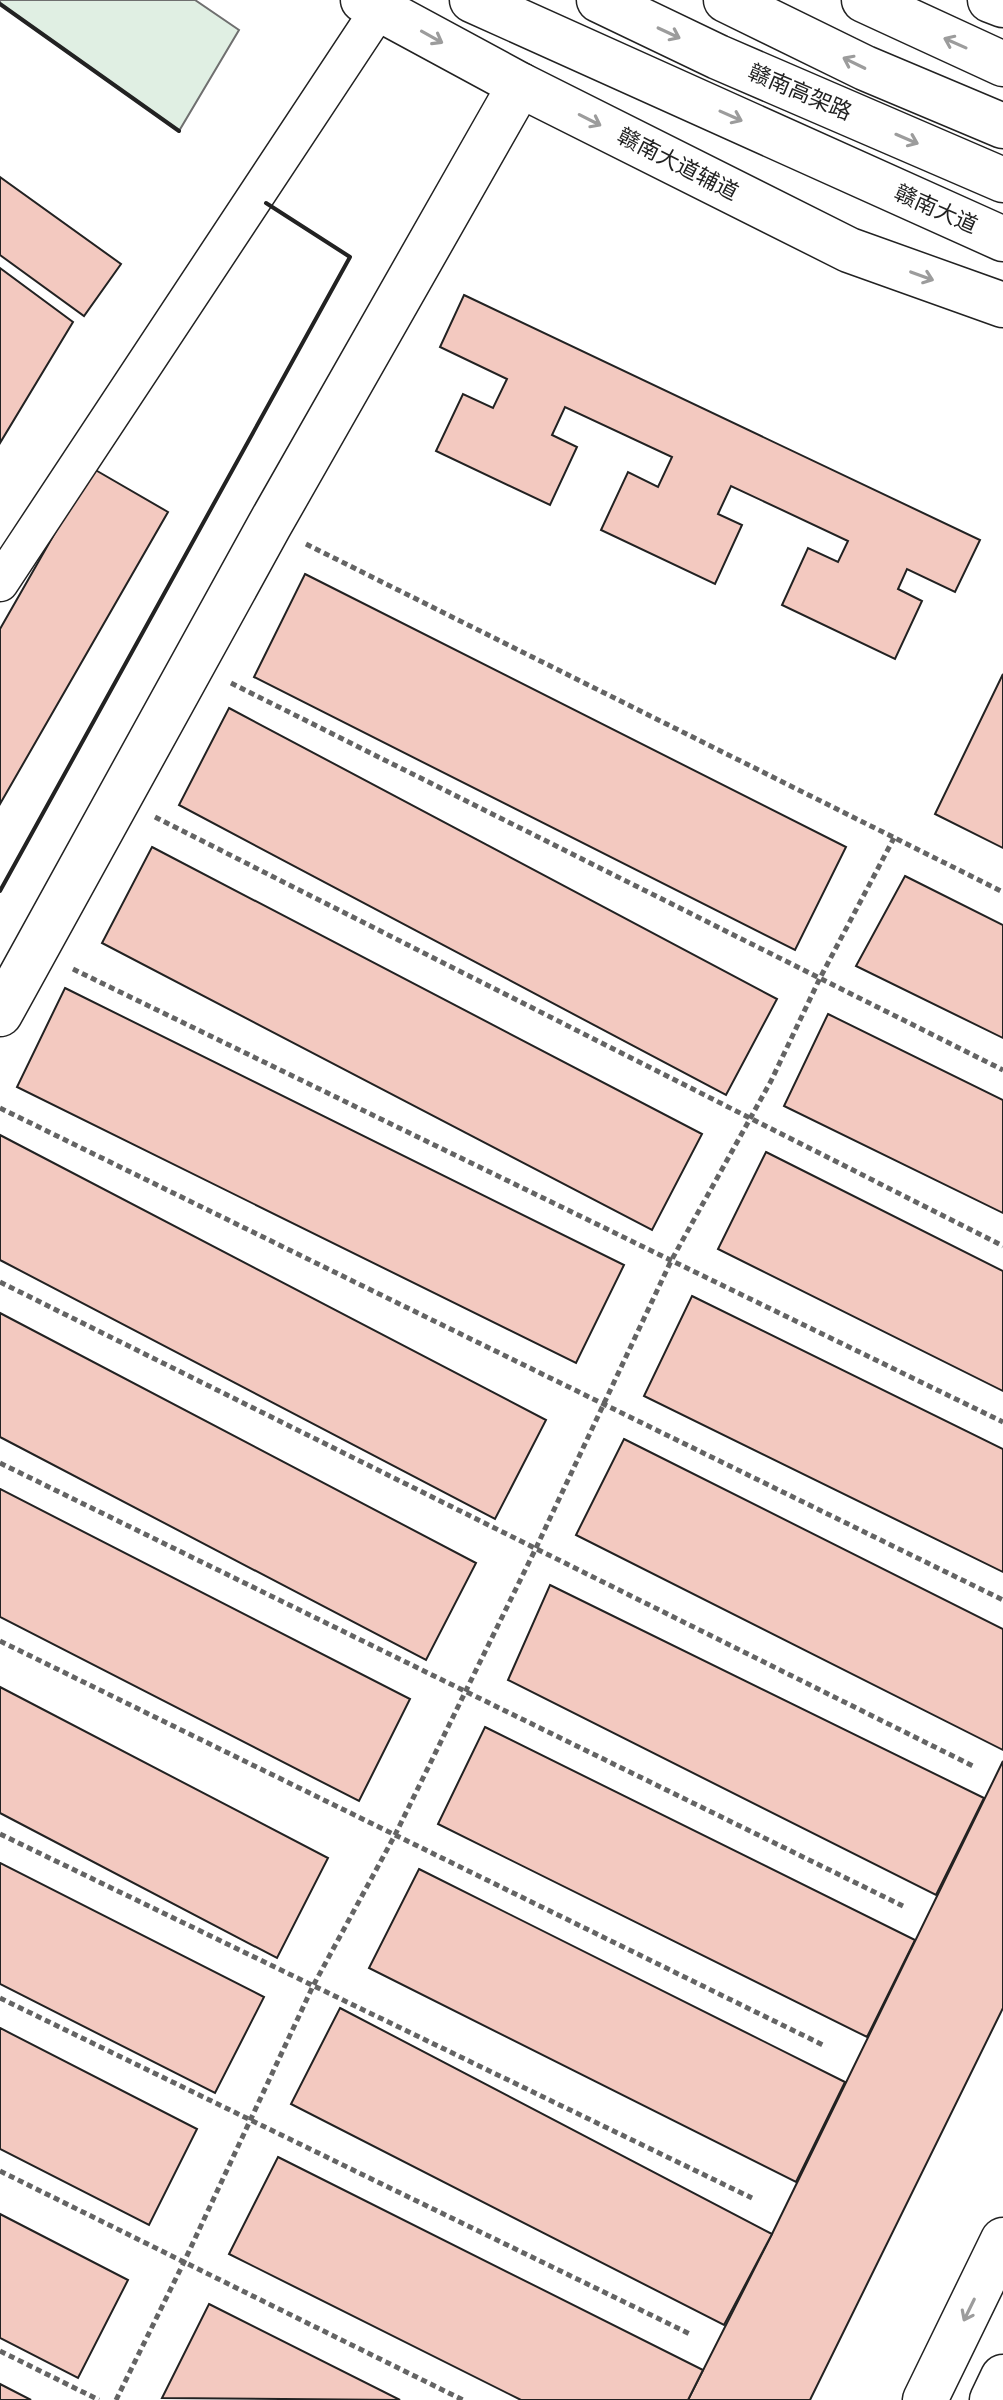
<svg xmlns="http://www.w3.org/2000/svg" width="1003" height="2400" font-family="'DM Sans','Noto Sans SC',sans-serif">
  <rect width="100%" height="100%" fill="#fff"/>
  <polygon fill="#e0efe3" stroke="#6f6f6f" stroke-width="2" points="0,0 195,0 239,30 179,131 0,4"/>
  <g fill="#f3c9c0" stroke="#222" stroke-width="2">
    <polygon points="0,177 121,264 84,316 0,255"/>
    <polygon points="0,268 73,322 0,443"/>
    <polygon points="464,295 980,540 955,592 907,569 898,589 922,601 895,659 782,605 808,548 838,562 848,541 731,486 718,514 742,525 715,584 601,530 628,472 658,487 672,457 565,407 552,435 577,447 550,505 436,451 463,394 493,408 507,379 440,347"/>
    <polygon points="92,468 168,512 0,804 0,629"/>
    <polygon points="305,574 846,847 795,950 254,677"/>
    <polygon points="1003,674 1003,848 935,814"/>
    <polygon points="229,708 777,999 726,1095 179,805"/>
    <polygon points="152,847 702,1134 652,1230 102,943"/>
    <polygon points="905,876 1003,925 1003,1038 856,966"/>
    <polygon points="65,988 624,1265 576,1363 17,1087"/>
    <polygon points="828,1014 1003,1100 1003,1213 784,1106"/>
    <polygon points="0,1135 546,1420 495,1519 0,1260"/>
    <polygon points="766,1152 1003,1271 1003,1391 718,1249"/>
    <polygon points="692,1296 1003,1449 1003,1572 644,1396"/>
    <polygon points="0,1313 476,1563 426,1660 0,1437"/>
    <polygon points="624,1439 1003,1629 1003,1750 576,1535"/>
    <polygon points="0,1489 410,1699 359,1801 0,1617"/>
    <polygon points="550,1585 984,1798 936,1895 508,1680"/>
    <polygon points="0,1687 328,1858 277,1958 0,1813"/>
    <polygon points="485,1727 915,1940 867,2037 438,1824"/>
    <polygon points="1003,1761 1003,2008 810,2400 688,2400 772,2234"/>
    <polygon points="0,1863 264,1997 215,2093 0,1984"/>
    <polygon points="419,1869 845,2082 796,2182 369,1968"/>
    <polygon points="340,2008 772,2234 724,2325 291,2104"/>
    <polygon points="0,2028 197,2129 149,2225 0,2149"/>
    <polygon points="278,2157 703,2370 688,2400 521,2400 229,2254"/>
    <polygon points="0,2214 128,2280 78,2378 0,2338"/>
    <polygon points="209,2304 400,2400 162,2398"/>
    <polygon points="0,2384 31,2400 0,2400"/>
  </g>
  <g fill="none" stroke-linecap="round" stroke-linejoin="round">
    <defs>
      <polyline id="minor" points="0,583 380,8"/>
      <g id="tertiary">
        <polyline points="363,0 520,85 849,250 1003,305"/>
        <polyline points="990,0 1003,5"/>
        <polyline points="0,1014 269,526 520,85"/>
      </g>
      <g id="primary">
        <polyline points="472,0 1003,239"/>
        <polyline points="864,0 1003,64"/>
        <polyline points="925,2400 1003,2240"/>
        <polyline points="992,2400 1003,2377"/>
      </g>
      <g id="trunk">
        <polyline points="599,0 718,57 1003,180"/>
        <polyline points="726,0 865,68 1003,126"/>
      </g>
    </defs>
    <use href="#minor" stroke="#222" stroke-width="39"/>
    <use href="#tertiary" stroke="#222" stroke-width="47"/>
    <use href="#primary" stroke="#222" stroke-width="47"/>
    <use href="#trunk" stroke="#222" stroke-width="47"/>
    <g stroke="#646464" stroke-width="5" stroke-dasharray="6 4" stroke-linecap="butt">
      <polyline points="306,544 1003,892"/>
      <polyline points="231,683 1003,1070"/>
      <polyline points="155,817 1003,1246"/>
      <polyline points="73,969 1003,1422"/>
      <polyline points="0,1108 1003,1600"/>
      <polyline points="0,1282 975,1767"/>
      <polyline points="0,1463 903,1906"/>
      <polyline points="0,1641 823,2045"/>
      <polyline points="0,1834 752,2198"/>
      <polyline points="0,1998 692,2335"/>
      <polyline points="0,2171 463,2400"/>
      <polyline points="0,2351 99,2400"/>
      <polyline points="116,2400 184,2262 313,1986 395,1835 536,1548 671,1261 771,1081 820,978 894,838"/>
    </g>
    <use href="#minor" stroke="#fff" stroke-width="36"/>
    <use href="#tertiary" stroke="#fff" stroke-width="44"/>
    <use href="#primary" stroke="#fff" stroke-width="44"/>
    <use href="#trunk" stroke="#fff" stroke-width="44"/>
    <g stroke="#222" stroke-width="4">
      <polyline points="0,4 179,131"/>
      <polyline points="0,891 350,257 266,203"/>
    </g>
  </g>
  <defs><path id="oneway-shaft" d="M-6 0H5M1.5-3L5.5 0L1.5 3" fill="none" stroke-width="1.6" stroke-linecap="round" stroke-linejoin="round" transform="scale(2)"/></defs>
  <g stroke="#9c9c9c">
    <use href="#oneway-shaft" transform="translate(669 33) rotate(25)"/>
    <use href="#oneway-shaft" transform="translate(432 37) rotate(29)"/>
    <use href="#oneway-shaft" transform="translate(955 43) rotate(-156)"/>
    <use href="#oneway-shaft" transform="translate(854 63) rotate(-154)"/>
    <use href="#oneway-shaft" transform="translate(731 116) rotate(24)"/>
    <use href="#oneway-shaft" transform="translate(590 120) rotate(27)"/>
    <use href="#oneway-shaft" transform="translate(907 139) rotate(23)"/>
    <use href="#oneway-shaft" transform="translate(922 276) rotate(20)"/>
    <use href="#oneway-shaft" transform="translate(969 2310) rotate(116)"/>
  </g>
  <g text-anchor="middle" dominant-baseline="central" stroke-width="6" stroke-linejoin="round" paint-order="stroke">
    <g font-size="22" fill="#222" stroke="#fff">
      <text transform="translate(800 92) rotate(23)">赣南高架路</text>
      <text transform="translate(678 164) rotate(27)">赣南大道辅道</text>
      <text transform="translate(936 209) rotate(24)">赣南大道</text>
    </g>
  </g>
</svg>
